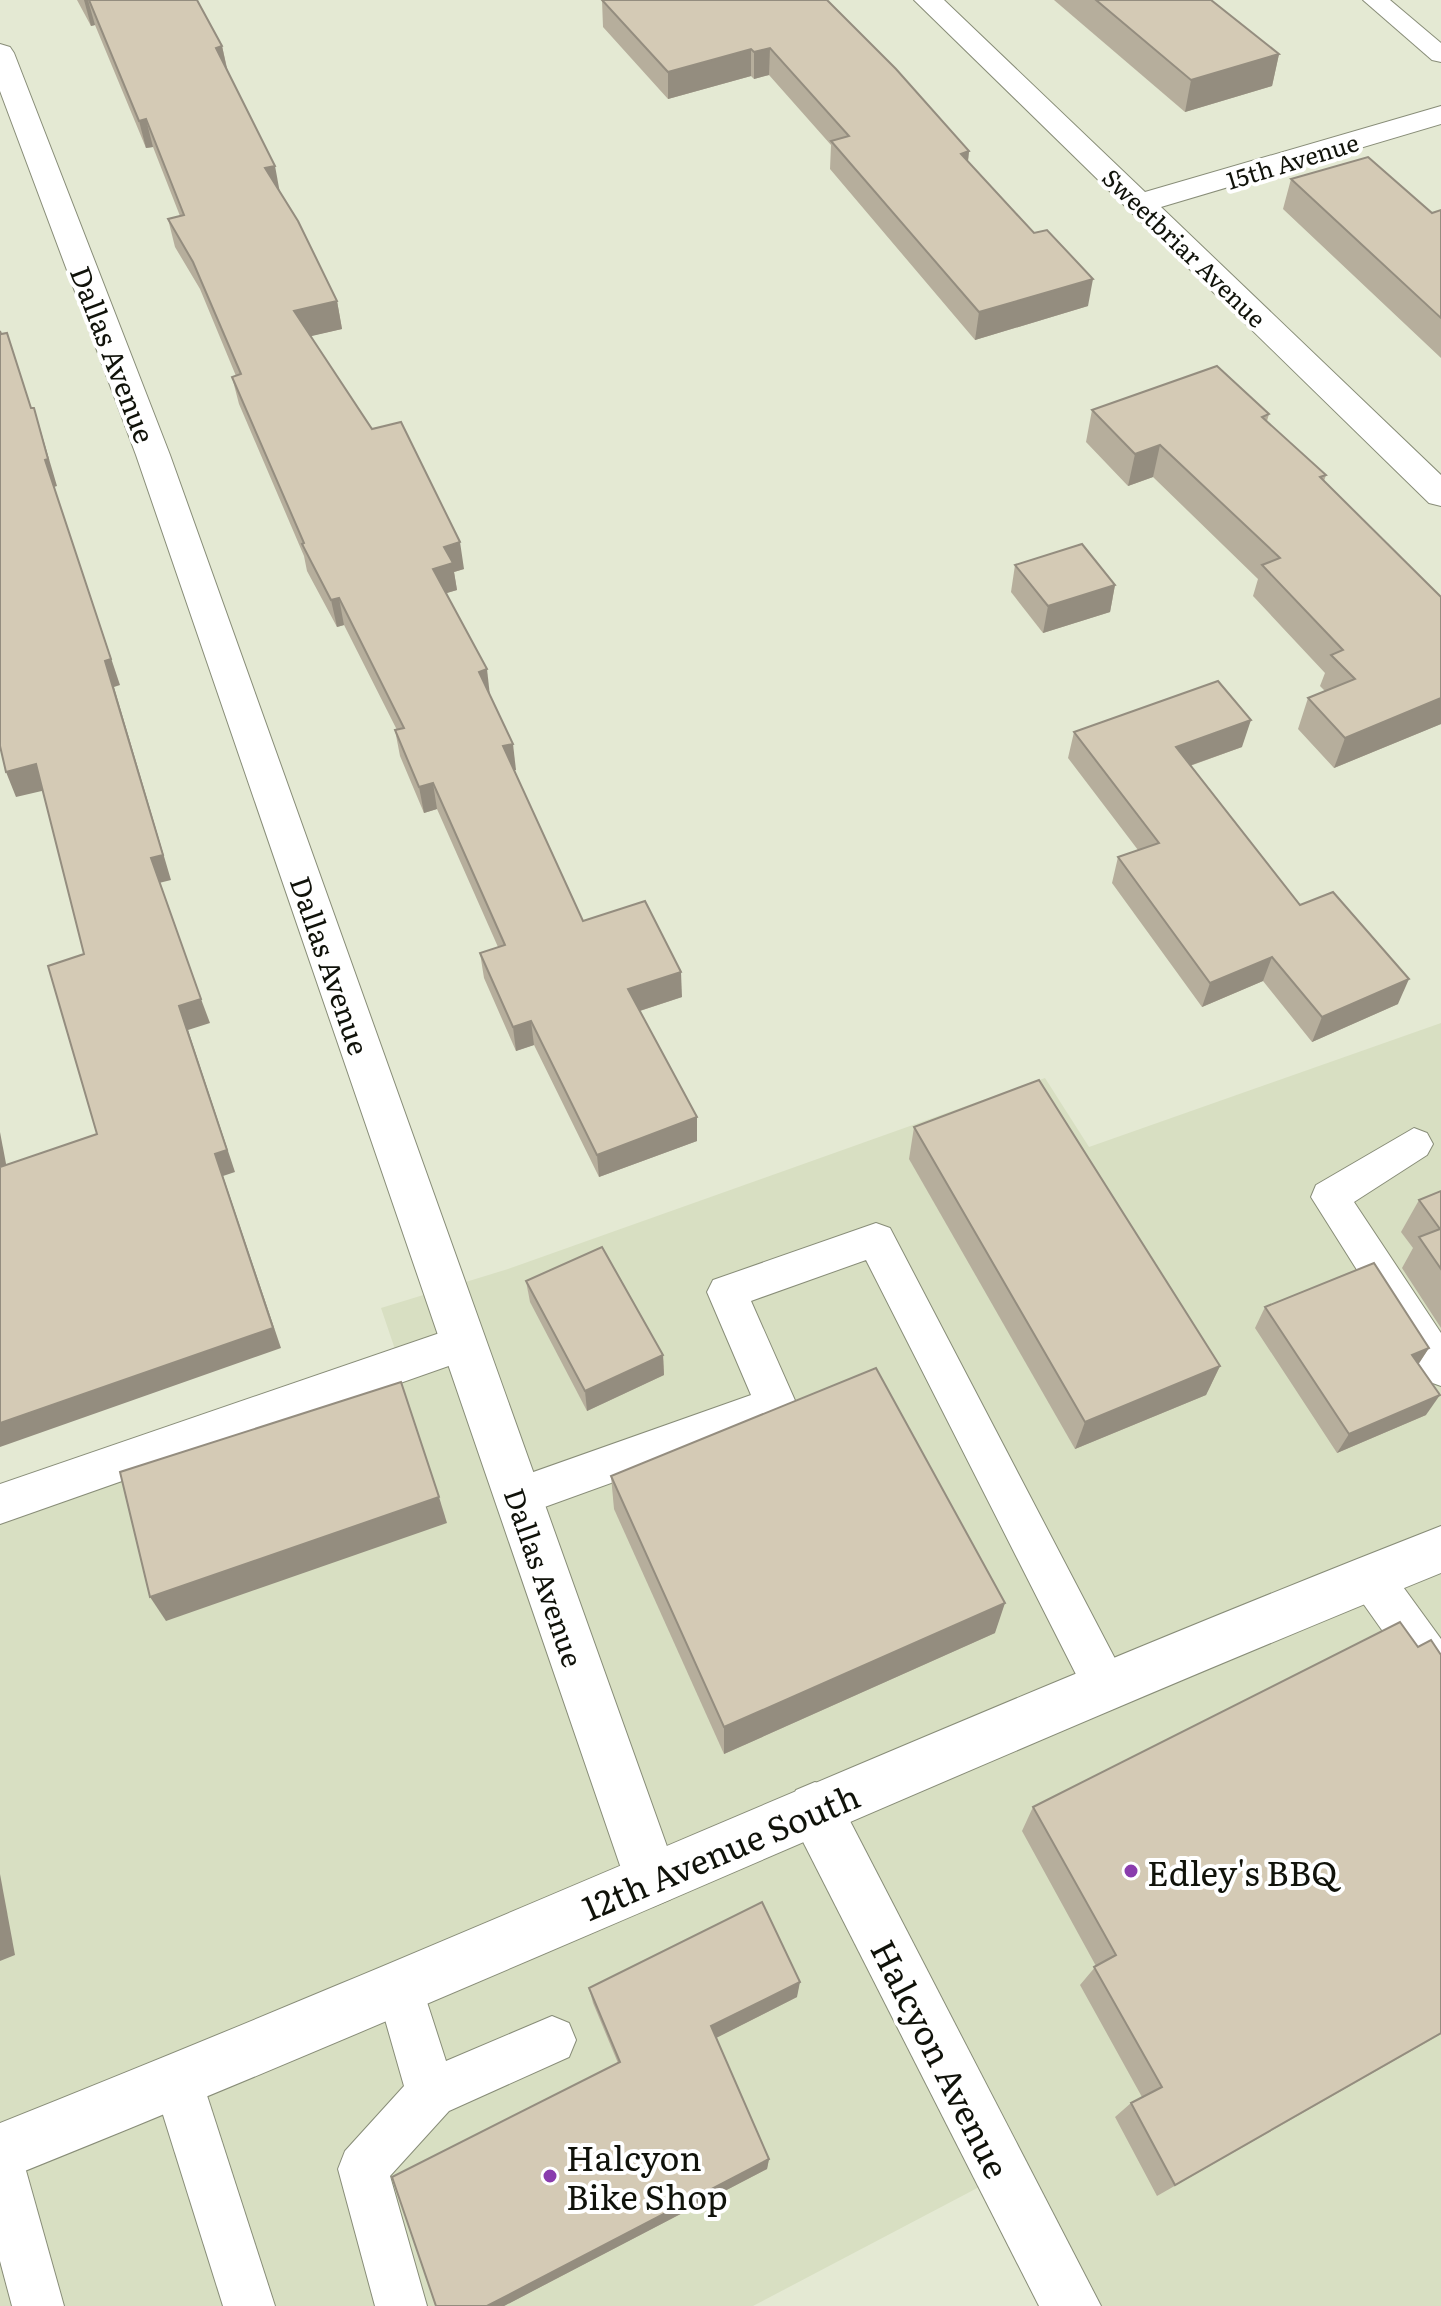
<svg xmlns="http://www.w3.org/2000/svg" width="1441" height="2306" font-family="Literata,serif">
  <rect width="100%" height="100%" fill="#e4e9d3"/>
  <polygon fill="#d8dfc2" points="1441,1023 1441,2306 1071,2306 1002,2175 753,2306 0,2306 0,1504 400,1364 381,1308 508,1269 1045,1078 1089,1147"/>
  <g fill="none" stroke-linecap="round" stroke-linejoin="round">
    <defs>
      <g id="lane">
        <polygon points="1363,0 1390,0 1441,43 1441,62 1432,60"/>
        <polygon points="1414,1128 1427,1133 1433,1144 1427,1155 1354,1202 1441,1333 1441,1386 1427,1381 1311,1197 1316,1185"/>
        <polygon points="876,1223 890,1228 1122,1672 1128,1687 1122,1702 1106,1709 1090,1702 866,1260 751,1301 797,1405 791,1418 517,1517 502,1511 496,1497 502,1483 751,1395 707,1292 713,1280"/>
        <polygon points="463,1325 477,1330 483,1343 477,1356 0,1524 0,1484"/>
        <polygon points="1370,1556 1385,1562 1441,1639 1441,1698 1425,1691 1355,1592 1348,1577 1355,1562"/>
        <polygon points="400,1964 417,1971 446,2061 552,2016 569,2023 576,2040 569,2057 449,2111 390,2176 427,2306 375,2306 338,2169 345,2151 404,2086 376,1988 383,1971"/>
        <polygon points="178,2058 195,2066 203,2083 275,2306 223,2306 153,2083 161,2066"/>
        <polygon points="0,2142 18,2149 25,2167 64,2306 12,2306 0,2261"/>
      </g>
      <g id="street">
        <polygon points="914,0 944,0 1145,192 1441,106 1441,124 1161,207 1441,475 1441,506 1429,503"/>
        <polygon points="0,44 10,47 14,53 170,455 679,1880 671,1899 652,1907 633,1899 625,1880 136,455 0,91"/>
        <polygon points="815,1782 834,1790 1101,2306 1039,2306 796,1828 788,1809 796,1790"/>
      </g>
      <path id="secondary" d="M 1441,1526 L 1441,1573 C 958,1769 484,1987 0,2181 L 0,2123 C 483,1931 957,1715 1441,1526 Z"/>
    </defs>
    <use href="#lane" stroke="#888d78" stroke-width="2"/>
    <use href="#street" stroke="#888d78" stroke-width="2"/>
    <use href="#secondary" stroke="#888d78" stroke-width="2"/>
    <use href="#lane" fill="#fff" fill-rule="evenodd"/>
    <use href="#street" fill="#fff" fill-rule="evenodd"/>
    <use href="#secondary" fill="#fff" fill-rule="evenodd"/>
  </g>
  <g fill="#b6ae9c">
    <polygon points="77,0 197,0 222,46 228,72 280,192 337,301 342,329 310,336 464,569 454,572 457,590 446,593 490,696 516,770 514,770 583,921 682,997 640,1011 697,1117 697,1141 599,1177 534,1045 516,1051 484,978 480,953 498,947 437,809 424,813 400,756 395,730 397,730 344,625 337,627 307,571 304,556 239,404 232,377 236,376 200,289 175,247 168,219 180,216 153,147 146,148 95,25 91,26"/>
    <polygon points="602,0 827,0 969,151 968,161 1088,306 975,340 830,169 831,145 769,75 754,79 751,76 668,99 603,27"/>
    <polygon points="1054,0 1211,0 1279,54 1272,86 1185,112"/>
    <polygon points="1291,179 1432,213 1441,210 1441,358 1283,209"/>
    <polygon points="1092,410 1269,414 1267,421 1326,475 1324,481 1441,597 1441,724 1334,768 1298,729 1308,698 1325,691 1320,686 1325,673 1253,596 1258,579 1153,477 1128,486 1086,442"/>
    <polygon points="1015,565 1115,585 1110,612 1043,633 1011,592"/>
    <polygon points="1074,732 1242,747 1190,766 1300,905 1398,1004 1312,1042 1263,981 1202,1007 1112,883 1118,857 1138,850 1068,758"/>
    <polygon points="914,1127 1220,1366 1206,1395 1075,1449 909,1159"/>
    <polygon points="1441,1191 1441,1328 1402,1268 1413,1248 1401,1232 1419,1200"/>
    <polygon points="526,1281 663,1355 664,1375 587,1411 530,1302"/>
    <polygon points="1265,1307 1429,1348 1418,1364 1426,1415 1337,1453 1255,1328"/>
    <polygon points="611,1476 995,1633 724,1754 614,1509"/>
    <polygon points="1033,1807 1441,2034 1157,2196 1115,2117 1131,2103 1142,2097 1080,1985 1096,1966 1022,1831"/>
    <polygon points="589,1988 797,1997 716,2038 769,2159 767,2169 504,2306 436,2306 618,2063 593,2003"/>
  </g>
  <g fill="#948d7f">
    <polygon points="84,0 88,0 95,25 91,26"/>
    <polygon points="222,46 228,74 216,48"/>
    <polygon points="770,48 769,75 754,79 754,52"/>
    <polygon points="751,49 751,76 668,99 668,72"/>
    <polygon points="1279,54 1272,86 1185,112 1191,80"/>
    <polygon points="146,119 153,147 146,148 139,121"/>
    <polygon points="969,151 966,179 961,154"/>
    <polygon points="275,166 280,193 265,168"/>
    <polygon points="1093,279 1088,306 975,340 979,312"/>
    <polygon points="337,301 342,329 299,339 294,311"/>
    <polygon points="34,408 57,486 54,487 120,685 114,687 171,880 159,883 151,858 105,661 45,460"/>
    <polygon points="1160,445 1153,477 1128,486 1135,454"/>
    <polygon points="460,542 464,569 454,572 457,590 437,596 433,569 444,547"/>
    <polygon points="1115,585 1110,612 1043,633 1048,606"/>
    <polygon points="339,598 344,625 337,627 331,600"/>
    <polygon points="487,669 490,696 479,672"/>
    <polygon points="1441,698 1441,724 1334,768 1345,738"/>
    <polygon points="1251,720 1242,747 1169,773 1176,747"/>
    <polygon points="513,744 516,770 507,772 503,746"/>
    <polygon points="36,764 46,790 16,797 6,772"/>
    <polygon points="433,783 437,809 424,813 419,787"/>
    <polygon points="1272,957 1263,981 1202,1007 1210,983"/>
    <polygon points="681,972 682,997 630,1014 628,989"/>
    <polygon points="1409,979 1398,1004 1312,1042 1322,1017"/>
    <polygon points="201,999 210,1023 188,1030 235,1172 223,1176 281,1348 0,1447 0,1423 215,1154 179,1006"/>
    <polygon points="531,1021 534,1045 516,1051 513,1027"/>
    <polygon points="697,1117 697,1141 599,1177 597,1155"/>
    <polygon points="0,1132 11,1190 0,1169"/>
    <polygon points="1429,1348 1416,1368 1412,1355"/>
    <polygon points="663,1355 664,1375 587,1411 585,1391"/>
    <polygon points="1220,1366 1206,1395 1075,1449 1085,1422"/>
    <polygon points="1440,1395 1426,1415 1337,1453 1349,1434"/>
    <polygon points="439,1497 447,1523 166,1621 150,1597"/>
    <polygon points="1005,1603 995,1633 724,1754 724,1727"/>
    <polygon points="0,1874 15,1955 0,1961"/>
    <polygon points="800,1982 797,1997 712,2040 711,2026"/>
    <polygon points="769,2159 767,2169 504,2306 487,2306"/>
  </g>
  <g fill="#d4cab5" stroke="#948d7f" stroke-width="2">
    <polygon points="89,0 197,0 222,46 216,48 275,166 265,168 298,221 337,301 294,311 372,429 401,422 460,542 444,547 453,563 433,569 487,669 479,672 513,744 503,746 583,921 645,901 681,972 628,989 697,1117 597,1155 531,1021 513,1027 480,953 505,945 433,783 419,787 395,730 404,728 339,598 331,600 302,544 304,543 232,377 241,374 193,262 168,219 184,215 146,119 139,121"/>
    <polygon points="602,0 827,0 896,69 969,151 961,154 1034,233 1047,230 1093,279 979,312 831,141 849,136 770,48 754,52 751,49 668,72"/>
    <polygon points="1096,0 1211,0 1279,54 1191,80"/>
    <polygon points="1368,157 1432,213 1441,210 1441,318 1291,179"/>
    <polygon points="0,331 1,334 7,333 31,408 34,408 48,459 45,460 111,659 105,661 163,855 151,858 201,999 179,1006 227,1150 215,1154 273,1328 0,1423 0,1167 97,1134 48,966 84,954 36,764 6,772 0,746"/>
    <polygon points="1217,366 1269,414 1262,417 1326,475 1320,477 1441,597 1441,698 1345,738 1308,698 1355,679 1331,655 1343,650 1262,565 1280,558 1160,445 1135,454 1092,410"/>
    <polygon points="1082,544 1115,585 1048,606 1015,565"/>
    <polygon points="1218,681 1251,720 1176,747 1300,905 1333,892 1409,979 1322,1017 1272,957 1210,983 1118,857 1159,843 1074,732"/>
    <polygon points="1039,1080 1220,1366 1085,1422 914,1127"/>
    <polygon points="1441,1191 1441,1269 1419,1237 1440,1229 1419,1200"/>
    <polygon points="602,1247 663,1355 585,1391 526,1281"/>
    <polygon points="1374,1263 1429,1348 1412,1355 1440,1395 1349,1434 1265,1307"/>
    <polygon points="876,1368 1005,1603 724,1727 611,1476"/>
    <polygon points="401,1382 439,1497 150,1597 120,1472"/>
    <polygon points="1400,1622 1418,1647 1431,1640 1441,1655 1441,2033 1175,2185 1131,2103 1162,2087 1094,1967 1116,1955 1033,1807"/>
    <polygon points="762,1902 800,1982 711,2026 769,2159 487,2306 436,2306 392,2177 620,2062 589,1988"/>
  </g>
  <g fill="#8a3cad" stroke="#fff" stroke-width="3">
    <circle cx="1131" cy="1871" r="8"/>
    <circle cx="550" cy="2176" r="8"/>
  </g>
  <g text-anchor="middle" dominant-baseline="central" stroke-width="8" stroke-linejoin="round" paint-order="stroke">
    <g font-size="24" fill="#10120a" stroke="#fff">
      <text transform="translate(1292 160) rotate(-17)">15th Avenue</text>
      <text transform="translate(1185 247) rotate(44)">Sweetbriar Avenue</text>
    </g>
    <g font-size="28" fill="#10120a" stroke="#fff">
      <text transform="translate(114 354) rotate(69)">Dallas Avenue</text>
      <text transform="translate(331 965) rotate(71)">Dallas Avenue</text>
      <text transform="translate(545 1577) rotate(71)">Dallas Avenue</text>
    </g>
    <g font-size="34" fill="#10120a" stroke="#fff">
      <text transform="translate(720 1850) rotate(-23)">12th Avenue South</text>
      <text transform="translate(942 2058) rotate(63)">Halcyon Avenue</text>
    </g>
    <g font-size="34" fill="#10120a" stroke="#fff" text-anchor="start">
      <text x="1147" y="1871">Edley's BBQ</text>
      <text x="566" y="2156">Halcyon<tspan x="566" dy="39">Bike Shop</tspan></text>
    </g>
  </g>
</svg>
